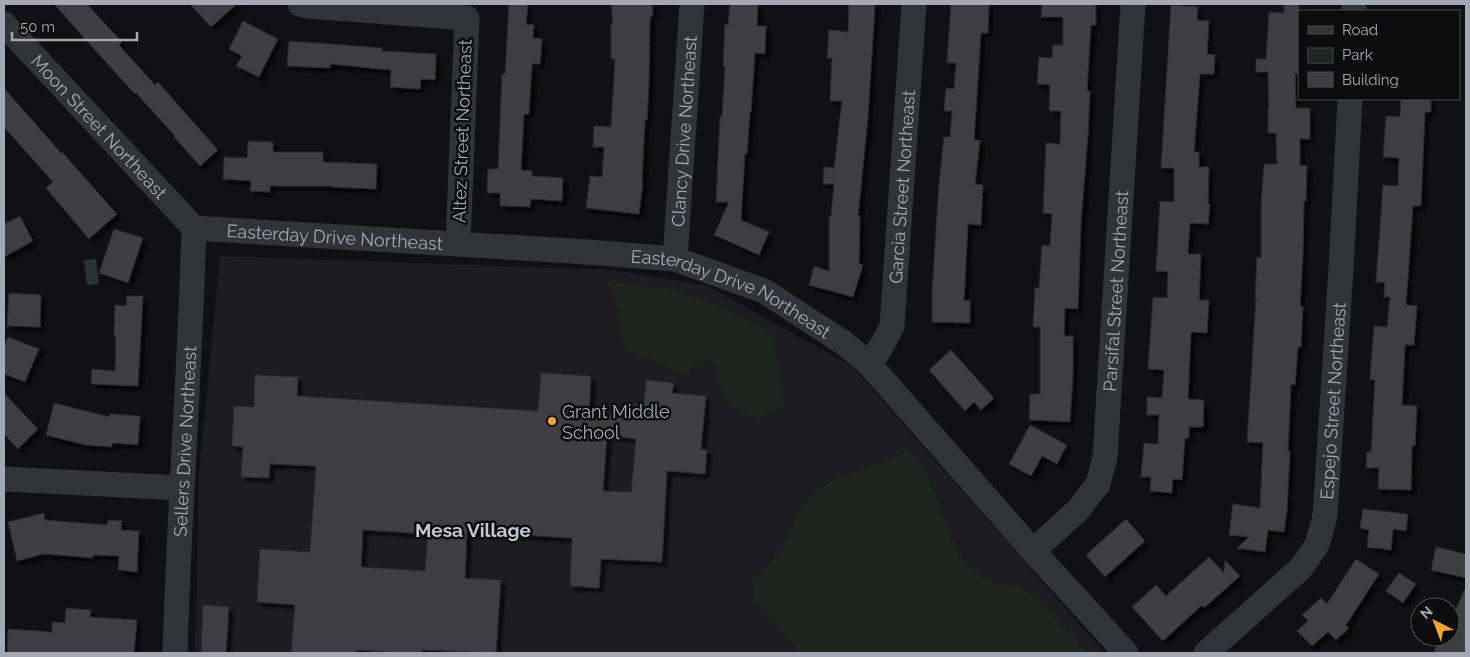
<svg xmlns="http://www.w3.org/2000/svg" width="1470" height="657" font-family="Raleway,sans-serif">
  <defs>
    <filter id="shadow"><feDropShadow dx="4.5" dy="4.5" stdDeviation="1" flood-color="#0009"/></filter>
  </defs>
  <rect width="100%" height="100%" fill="#111113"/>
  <polygon fill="#1d1d20" points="220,256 613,270 706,285 853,367 1105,653 195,653 199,475"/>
  <g fill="#1d251e">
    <path d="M 605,282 C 632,284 659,287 685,294 C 716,303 744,318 773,334 L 783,406 L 759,419 L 731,405 L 720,385 L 716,369 L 707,358 L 682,374 L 625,348 L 613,288 Z"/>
    <polygon points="908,449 920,464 931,486 958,555 974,572 997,584 1019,587 1034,594 1088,653 802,653 753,599 753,582 781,552 790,528 802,507 813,495 833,480 852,473 876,466 894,459"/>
  </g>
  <polygon fill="#293238" points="96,259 99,284 87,285 84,260"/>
  <g fill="#3d3e43" stroke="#2b2b2f" fill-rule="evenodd" filter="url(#shadow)">
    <polygon points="54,4 87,4 122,42 119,45 155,85 158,82 218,150 200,166 174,137 175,136 136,93 135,94 103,59"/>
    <polygon points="190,4 237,4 211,27"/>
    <polygon points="509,4 528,4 526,24 534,25 533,38 542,39 540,64 532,64 529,114 524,114 521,170 532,171 532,176 563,178 562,201 531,199 530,207 500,206 500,193 487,193 488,169 498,169 502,74 505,74"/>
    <polygon points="611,4 652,4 653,16 650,17 649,82 647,120 645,120 642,181 643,182 639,214 586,208 590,176 602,177 604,147 593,147 594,126 611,127 615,59 611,59 611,24 613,24"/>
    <polygon points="730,4 758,4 757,26 766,26 765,54 755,53 751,112 750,112 747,154 745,153 741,220 769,232 759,255 714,235 729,202 716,202 720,117 722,117 725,66 723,66 725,24 728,25"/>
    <polygon points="849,4 875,4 868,117 858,216 860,216 859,264 863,265 853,297 809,285 814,266 829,271 829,216 831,216 834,184 823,184 824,167 834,168 842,101 830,101 832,58 827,58 829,30 848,32"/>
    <polygon points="951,4 989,4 988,33 981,33 974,140 980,140 975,184 983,185 981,225 968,224 964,301 970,300 970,323 932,322 932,292 939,183 944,137 950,137 952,111 944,111 946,88 954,89 956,63 947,63"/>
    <polygon points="1042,4 1096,4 1096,25 1091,25 1087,91 1090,91 1088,134 1081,223 1078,309 1065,308 1064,336 1073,336 1073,374 1070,422 1029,420 1030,394 1040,394 1040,327 1033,327 1035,288 1039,288 1042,245 1050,246 1052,214 1043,213 1046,143 1060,144 1061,111 1049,111 1050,85 1037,84 1039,57 1052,58 1053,45 1063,45 1063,17 1041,17"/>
    <polygon points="1284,4 1299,4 1299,74 1295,74 1296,108 1310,108 1310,139 1300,139 1300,165 1307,166 1306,201 1304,201 1303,254 1300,306 1303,306 1301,347 1298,347 1295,385 1291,384 1288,451 1290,451 1287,511 1284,532 1268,530 1265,552 1237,548 1249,537 1229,535 1233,504 1260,508 1263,443 1247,442 1256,298 1255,298 1257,257 1261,258 1261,206 1264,164 1277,164 1276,133 1268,133 1268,108 1269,108 1268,72 1256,72 1256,59 1266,59 1269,12 1284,13"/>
    <polygon points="1171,5 1198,7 1197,20 1209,21 1207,54 1215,55 1214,74 1200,74 1194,152 1199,152 1199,167 1209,167 1208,204 1210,204 1208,224 1190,223 1188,254 1201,254 1199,300 1209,300 1207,333 1191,332 1188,399 1204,400 1203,427 1189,427 1189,438 1185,438 1182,480 1173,479 1172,493 1150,491 1151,477 1141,477 1144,443 1158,444 1159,415 1147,415 1147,397 1162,398 1164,370 1148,369 1153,297 1167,298 1168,272 1156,271 1160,201 1174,202 1174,168 1161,168"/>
    <polygon points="243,21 278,39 259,77 236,66 242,56 229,49"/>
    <polygon points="289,41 382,48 382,51 436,54 435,80 421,79 420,89 390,87 391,70 330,64 330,68 287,66"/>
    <polygon points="4,88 61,153 62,152 117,214 89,239 46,188 53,182 4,127"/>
    <polygon points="1401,99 1431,99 1431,112 1425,112 1421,206 1413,206 1406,305 1417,306 1414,345 1405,345 1402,405 1417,406 1415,446 1412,446 1411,490 1378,489 1379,468 1366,468 1367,452 1371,452 1375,380 1370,379 1374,326 1387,327 1390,297 1384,297 1385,283 1376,282 1383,185 1398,186 1399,158 1383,157 1386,116 1400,117"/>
    <polygon points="248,141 273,142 273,152 323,152 323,162 377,164 376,189 331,187 331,186 270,186 270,192 250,191 251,181 223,179 224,157 247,158"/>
    <polygon points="20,216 33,241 4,257 4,224"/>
    <polygon points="114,229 143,238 128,283 99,273"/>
    <polygon points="9,293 41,295 40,327 7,326"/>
    <polygon points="127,296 143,296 138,386 91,384 92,369 115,371 116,337 114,337 115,305 126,306"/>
    <polygon points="8,337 39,349 25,382 4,374 4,346"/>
    <polygon points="951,350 994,398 981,410 974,402 965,411 929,370"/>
    <path d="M 541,373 L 591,376 L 589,414 L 632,416 L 633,404 L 644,405 L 646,380 L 674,383 L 672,393 L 706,396 L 701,449 L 707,450 L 705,474 L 667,471 L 662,562 L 601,559 L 599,588 L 570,586 L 572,538 L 467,532 L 465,578 L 501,580 L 496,653 L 422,650 L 422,653 L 390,653 L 390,652 L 357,650 L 357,653 L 291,653 L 295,605 L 257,602 L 260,549 L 310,552 L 316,466 L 270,464 L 269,478 L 241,477 L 243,447 L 232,446 L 234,406 L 254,407 L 255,375 L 298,377 L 297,396 L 538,411 ZM 607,435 L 636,439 L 631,492 L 603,491 ZM 363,530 L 428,534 L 425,571 L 361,567 Z"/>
    <polygon points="4,393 38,429 18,449 4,434"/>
    <polygon points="54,403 109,417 110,414 140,416 138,445 112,443 112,447 85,445 46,435"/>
    <polygon points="1030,425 1067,445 1057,464 1042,456 1031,476 1009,464"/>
    <polygon points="1363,509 1408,514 1406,531 1393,529 1391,550 1367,547 1369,530 1360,528"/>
    <polygon points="44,513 45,520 107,525 108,520 122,521 121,530 139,531 137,572 118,570 119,556 93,555 93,558 44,554 17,561 8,522"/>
    <polygon points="1126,519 1145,541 1105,577 1086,555"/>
    <polygon points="1436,547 1466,554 1466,578 1431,570"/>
    <polygon points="1209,557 1224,573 1225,560 1240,576 1204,608 1202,605 1163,641 1132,607 1156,585 1166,596"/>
    <polygon points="1356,559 1379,574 1346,625 1349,628 1336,640 1328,632 1312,646 1297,631 1308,621 1302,615 1321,598 1327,604"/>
    <polygon points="1399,573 1416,584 1403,603 1386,591"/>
    <polygon points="1466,586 1466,653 1433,653 1442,637 1450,637 1450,612 1454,614"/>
    <polygon points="203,605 229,607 226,653 201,653"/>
    <polygon points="66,608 91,610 90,617 137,620 134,653 7,653 8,629 52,632 52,622 65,623"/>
  </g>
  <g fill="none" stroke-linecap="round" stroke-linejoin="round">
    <g stroke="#323338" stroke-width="25">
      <polyline points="300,4 308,6 467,18 458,244"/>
      <polyline points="1354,11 1354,4"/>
      <path id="s1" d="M 4,24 L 194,228"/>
      <path id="s2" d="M 194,228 L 588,252 L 675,259 L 764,291 L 844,343 L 869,364 L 1033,551 L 1126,653"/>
      <path id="s3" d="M 675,259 L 692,4"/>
      <path id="s4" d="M 869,364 L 880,349 L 892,326 L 914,4"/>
      <polyline points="4,479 182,488"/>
      <path id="s5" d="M 1033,551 L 1078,510 L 1098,484 L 1105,457 L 1133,4"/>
      <path id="s6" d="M 175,653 C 179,511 190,370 194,228"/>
      <path id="s7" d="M 1206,653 L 1300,569 L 1317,545 L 1325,516 L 1341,269 L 1350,99"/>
    </g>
  </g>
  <circle fill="#f6a826" stroke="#0c0c0d" stroke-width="2" cx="552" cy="421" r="5"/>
  <g text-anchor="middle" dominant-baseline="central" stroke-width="5" stroke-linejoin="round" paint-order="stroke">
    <g font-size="18" fill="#a2a8b4" stroke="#0c0c0d">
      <text stroke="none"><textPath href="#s1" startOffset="140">Moon Street Northeast</textPath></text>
      <text transform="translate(462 131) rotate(-88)">Altez Street Northeast</text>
      <text stroke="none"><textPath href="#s3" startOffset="128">Clancy Drive Northeast</textPath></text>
      <text stroke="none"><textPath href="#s4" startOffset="184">Garcia Street Northeast</textPath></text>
      <text stroke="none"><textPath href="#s2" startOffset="141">Easterday Drive Northeast</textPath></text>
      <text stroke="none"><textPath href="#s5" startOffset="288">Parsifal Street Northeast</textPath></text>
      <text stroke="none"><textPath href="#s2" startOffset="546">Easterday Drive Northeast</textPath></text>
      <text stroke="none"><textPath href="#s7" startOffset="301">Espejo Street Northeast</textPath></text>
      <text stroke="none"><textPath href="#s6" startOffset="212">Sellers Drive Northeast</textPath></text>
    </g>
    <g font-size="18" fill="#a2a8b4" stroke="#0c0c0d" text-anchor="start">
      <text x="562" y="411">Grant Middle<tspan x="562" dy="21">School</tspan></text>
    </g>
    <g font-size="19" font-weight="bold" fill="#c3c7d0" stroke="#0c0c0d">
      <text x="473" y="530">Mesa Village</text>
    </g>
  </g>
  <rect width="1470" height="657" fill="none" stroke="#a2a8b4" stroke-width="10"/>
  <rect x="1298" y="10" width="162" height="90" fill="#0c0c0d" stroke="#484a50"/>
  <rect x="1308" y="26" width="25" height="8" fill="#323338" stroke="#484a50"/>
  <text x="1342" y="35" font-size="15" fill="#a2a8b4">Road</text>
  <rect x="1308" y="48" width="25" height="15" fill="#1d251e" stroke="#484a50"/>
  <text x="1342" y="60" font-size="15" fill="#a2a8b4">Park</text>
  <rect x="1308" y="72" width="25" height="15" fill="#3d3e43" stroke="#484a50"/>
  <text x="1342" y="85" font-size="15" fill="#a2a8b4">Building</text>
  <g transform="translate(1435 622) rotate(318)"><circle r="24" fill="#0c0c0d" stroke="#484a50"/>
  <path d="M0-4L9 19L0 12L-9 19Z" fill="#f6a826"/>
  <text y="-8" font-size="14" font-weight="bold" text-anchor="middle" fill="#a2a8b4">N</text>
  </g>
  <path d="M12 32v8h125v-8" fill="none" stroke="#a2a8b4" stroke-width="2.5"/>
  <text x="20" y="32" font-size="15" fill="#a2a8b4" stroke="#0c0c0d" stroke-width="4" paint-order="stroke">50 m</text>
</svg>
